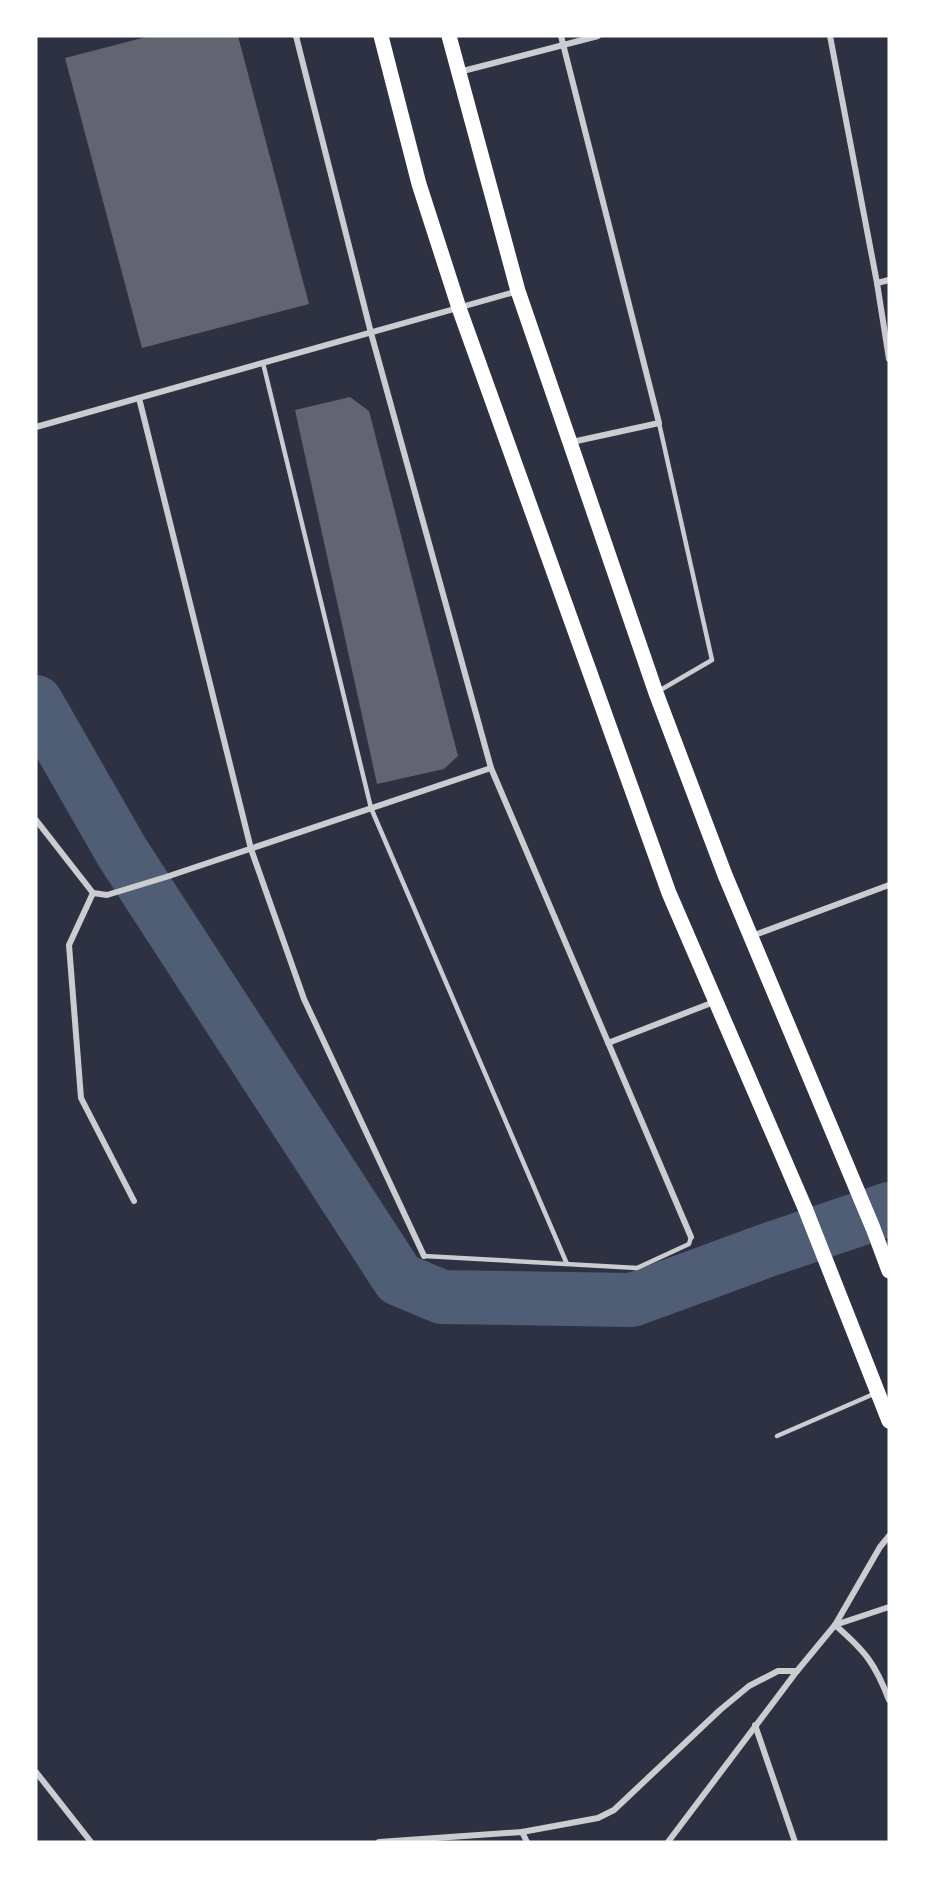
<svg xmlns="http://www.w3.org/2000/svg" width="925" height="1878" font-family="'Titillium Web',sans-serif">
  <rect width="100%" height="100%" fill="#2d3142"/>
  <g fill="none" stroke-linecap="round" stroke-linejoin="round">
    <polyline stroke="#4f5d75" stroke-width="54" points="36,702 122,852 399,1279 442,1297 632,1300 765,1251 889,1209"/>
  </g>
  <g fill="#626471">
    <polygon points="150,36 238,36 309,304 142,348 65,58"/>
    <polygon points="350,397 369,411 458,756 444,769 377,784 295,410"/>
  </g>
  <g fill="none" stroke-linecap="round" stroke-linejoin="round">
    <g stroke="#caccd0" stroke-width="4.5">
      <polyline points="263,363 371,808 567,1264"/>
      <polyline points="657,692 712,660 659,423"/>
      <polyline points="424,1256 637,1268 689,1244 691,1237"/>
      <polyline points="777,1436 876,1393"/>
    </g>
    <g stroke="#caccd0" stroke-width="6">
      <polyline points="296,36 371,333 491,768 691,1237"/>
      <polyline points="561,36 659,423 572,442"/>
      <polyline points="830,36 877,283 889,359"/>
      <polyline points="459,72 598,36"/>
      <polyline points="877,283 889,280"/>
      <polyline points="139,398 251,849 304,999 424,1256"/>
      <polyline points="36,427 518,291"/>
      <polyline points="36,820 93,893 107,895 166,877 491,768"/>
      <polyline points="93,893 69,945 81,1098 134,1201"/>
      <polyline points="752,936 889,885"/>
      <polyline points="608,1043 714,1002"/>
      <path d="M 835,1625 C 865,1651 875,1663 889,1700"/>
      <polyline points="835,1625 889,1607"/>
      <polyline points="755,1725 795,1842"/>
      <polyline points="36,1772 91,1842"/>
      <polyline points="522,1832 527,1842"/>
      <polyline points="379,1842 522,1832 598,1818 614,1810 720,1710 749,1686 778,1671 797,1671 835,1625 880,1547 889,1536"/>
      <polyline points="668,1842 797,1671"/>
    </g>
    <g stroke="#fff" stroke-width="15">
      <polyline points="381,36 419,184 459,308 669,893 805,1208 889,1421"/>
      <polyline points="449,36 518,291 656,693 725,875 873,1228 889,1271"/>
    </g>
  </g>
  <rect width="925" height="1878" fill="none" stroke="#ffffff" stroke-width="75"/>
</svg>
